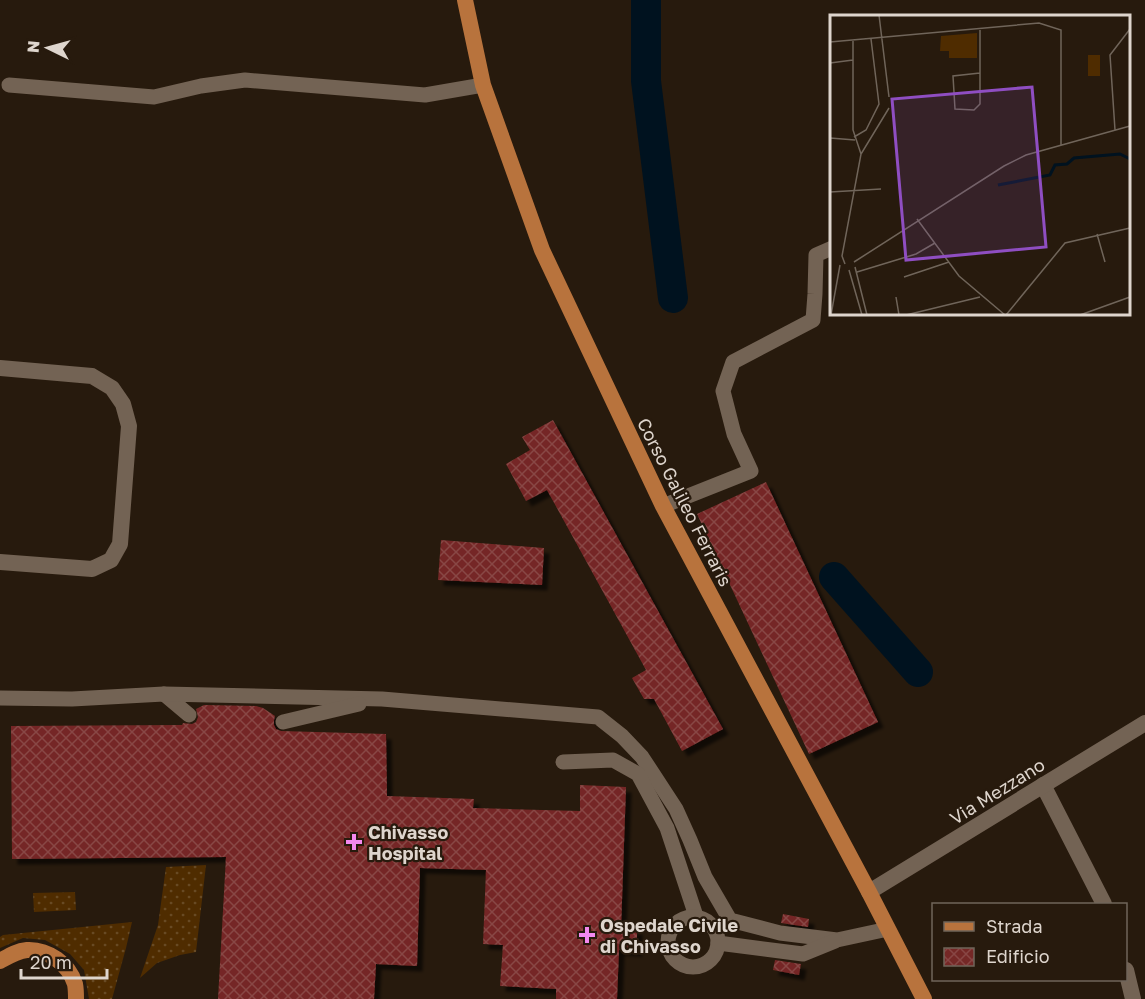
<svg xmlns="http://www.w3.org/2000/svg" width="1145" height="999" font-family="'Golos Text',sans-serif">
  <defs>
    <pattern id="grass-dots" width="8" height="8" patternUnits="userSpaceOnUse" patternTransform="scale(1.5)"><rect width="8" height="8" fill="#4f2c00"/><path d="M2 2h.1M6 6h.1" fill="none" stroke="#684a24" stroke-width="1.8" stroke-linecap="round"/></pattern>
    <pattern id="building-cross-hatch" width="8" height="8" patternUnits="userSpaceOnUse" patternTransform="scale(1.5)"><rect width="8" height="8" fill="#752826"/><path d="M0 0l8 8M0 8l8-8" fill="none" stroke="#884644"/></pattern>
    <filter id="shadow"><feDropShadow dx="5.5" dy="5.5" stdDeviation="1.5" flood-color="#0009"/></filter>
  </defs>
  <rect width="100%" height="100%" fill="#271a0d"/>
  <g fill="url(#grass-dots)">
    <polygon points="206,865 196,952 180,955 157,963 140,978 158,925 166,867"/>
    <polygon points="75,892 76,910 34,912 33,893"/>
    <polygon points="132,922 126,948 112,999 89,999 84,970 70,954 45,940 23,938 0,948 0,937 3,935"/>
  </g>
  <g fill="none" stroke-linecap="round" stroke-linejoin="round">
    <g stroke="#00121f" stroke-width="30">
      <polyline points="646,0 646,81 673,298"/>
      <polyline points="834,577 918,672"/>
    </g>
  </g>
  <g fill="url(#building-cross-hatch)" filter="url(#shadow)">
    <polygon points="553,420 723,729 682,751 654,699 644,699 632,678 646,670 547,490 526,501 506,464 530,450 522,437"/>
    <polygon points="766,482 878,722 809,754 697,514"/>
    <polygon points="441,540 544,548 542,585 438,580"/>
    <polygon points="204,705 256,706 263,708 275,716 274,720 274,725 276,729 281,731 386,734 387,796 474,799 473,808 580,811 580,785 626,787 621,929 637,929 637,951 619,950 617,999 556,999 556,989 500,986 503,945 483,944 486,870 420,868 417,966 376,964 374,999 218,999 226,857 12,859 11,726 182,725 183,723 192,724 196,722 198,717 196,709"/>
    <polygon points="783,914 809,919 808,927 781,923"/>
    <polygon points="775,960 801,964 799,975 773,970"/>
  </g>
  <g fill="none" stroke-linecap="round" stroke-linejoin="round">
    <g stroke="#736354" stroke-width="15">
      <polyline points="9,85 154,97 201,86 245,80 425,95 483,85"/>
      <polyline points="663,506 751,471 734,434 723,391 733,362 813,320 815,294 816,255 832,248"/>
      <polyline points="164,694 189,715"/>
      <polyline points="0,698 72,699 164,694 382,699 598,717 622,736 642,757 676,809 690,840 705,877 730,920 780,933 837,940 888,929"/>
      <polyline points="283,722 359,704"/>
      <polyline points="563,762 613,760 638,774 667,828 696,916"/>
      <circle cx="693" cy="942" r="25"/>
      <polyline points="718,943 803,954 835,941"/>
    </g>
    <g stroke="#736354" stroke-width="16">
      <polyline points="0,368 92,376 112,388 123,404 129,426 120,544 111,560 92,569 0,562"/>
      <polyline points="1043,785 1104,904"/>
      <polyline points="869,892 1145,723"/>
      <polyline points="1126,970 1133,999"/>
    </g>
    <g stroke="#b8733d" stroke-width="16">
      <polyline points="465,0 483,85 542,250 663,506 869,892 924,999"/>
      <path d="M 0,961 C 9,956 17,951 27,950 C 48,949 69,964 75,984 C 76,989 76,994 76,999"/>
    </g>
  </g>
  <g fill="#f489f0" stroke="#271a0d" stroke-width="2">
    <path d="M351 833h6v6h6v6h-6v6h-6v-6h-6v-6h6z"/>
    <path d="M584 926h6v6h6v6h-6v6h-6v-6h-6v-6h6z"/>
  </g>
  <g text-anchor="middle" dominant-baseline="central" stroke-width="4.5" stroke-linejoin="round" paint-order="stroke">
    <g font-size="18" fill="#ded5cd" stroke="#271a0d">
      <text transform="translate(685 502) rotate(63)">Corso Galileo Ferraris</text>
      <text transform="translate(997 791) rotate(-32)">Via Mezzano</text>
    </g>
    <g font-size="18" font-weight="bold" fill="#ded5cd" stroke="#271a0d" text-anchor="start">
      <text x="368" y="832">Chivasso<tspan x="368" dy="21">Hospital</tspan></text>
      <text x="600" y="925">Ospedale Civile<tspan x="600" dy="21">di Chivasso</tspan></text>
    </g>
  </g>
  <g transform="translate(830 15)">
    <rect width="300" height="300" fill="#271a0d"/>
    <path d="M 258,40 L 270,40 L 270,61 L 258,61 Z" fill="#4f2c00"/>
    <path d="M 147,18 L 147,43 L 119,43 L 119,36 L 110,36 L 111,21 Z" fill="#4f2c00"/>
    <path fill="none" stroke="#00121f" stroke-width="3" d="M 168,170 L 220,160 L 225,150 L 237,149 L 244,143 L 290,139 L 300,144"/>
    <path fill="none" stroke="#70655a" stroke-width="1.5" d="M 49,0 L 59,82M 23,26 L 23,115 L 31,139M 0,27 L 209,8 L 231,15 L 231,130M 0,48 L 23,45M 150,58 L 123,61 L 125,94 L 144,95 L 150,89 L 150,15M 285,115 L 280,40 L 300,14M 24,122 L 36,115 L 49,89 L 41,24M 0,123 L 25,125M 0,177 L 51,174M 87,204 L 129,261 L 175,300M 267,219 L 275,247M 24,247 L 174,151 L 196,140 L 300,111M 15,249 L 12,241 L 31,139 L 59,93M 25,252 L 37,300M 19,255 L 32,300M 27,257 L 86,239 L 105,228M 74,262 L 119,247M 66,282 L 69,300M 1,300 L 10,250M 76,300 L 150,282M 176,300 L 235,228 L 300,213M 250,300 L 300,282"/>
    <path fill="#8f4ec2" fill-opacity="0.15" stroke="#8f4ec2" stroke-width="3" d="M 202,72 L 216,232 L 76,245 L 62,84 Z"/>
    <rect width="300" height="300" fill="none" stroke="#ded5cd" stroke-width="3"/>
  </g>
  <rect x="932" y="903" width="195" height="78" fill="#271a0d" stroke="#70655a" stroke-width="1.5"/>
  <rect x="944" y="922" width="30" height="9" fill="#b8733d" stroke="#70655a" stroke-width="1.5"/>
  <text x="986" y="933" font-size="18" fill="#ded5cd">Strada</text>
  <rect x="944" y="948" width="30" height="18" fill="url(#building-cross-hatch)" stroke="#70655a" stroke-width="1.5"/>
  <text x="986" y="963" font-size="18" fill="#ded5cd">Edificio</text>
  <g transform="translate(48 48) rotate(275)" stroke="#271a0d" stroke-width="4.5" paint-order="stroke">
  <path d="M0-4.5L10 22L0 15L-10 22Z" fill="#ded5cd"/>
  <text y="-9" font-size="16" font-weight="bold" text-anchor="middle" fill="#ded5cd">N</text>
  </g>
  <path d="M21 969v9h86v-9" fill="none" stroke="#ded5cd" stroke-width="3"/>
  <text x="30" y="969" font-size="18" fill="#ded5cd" stroke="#271a0d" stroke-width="4.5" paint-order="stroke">20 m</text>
</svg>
